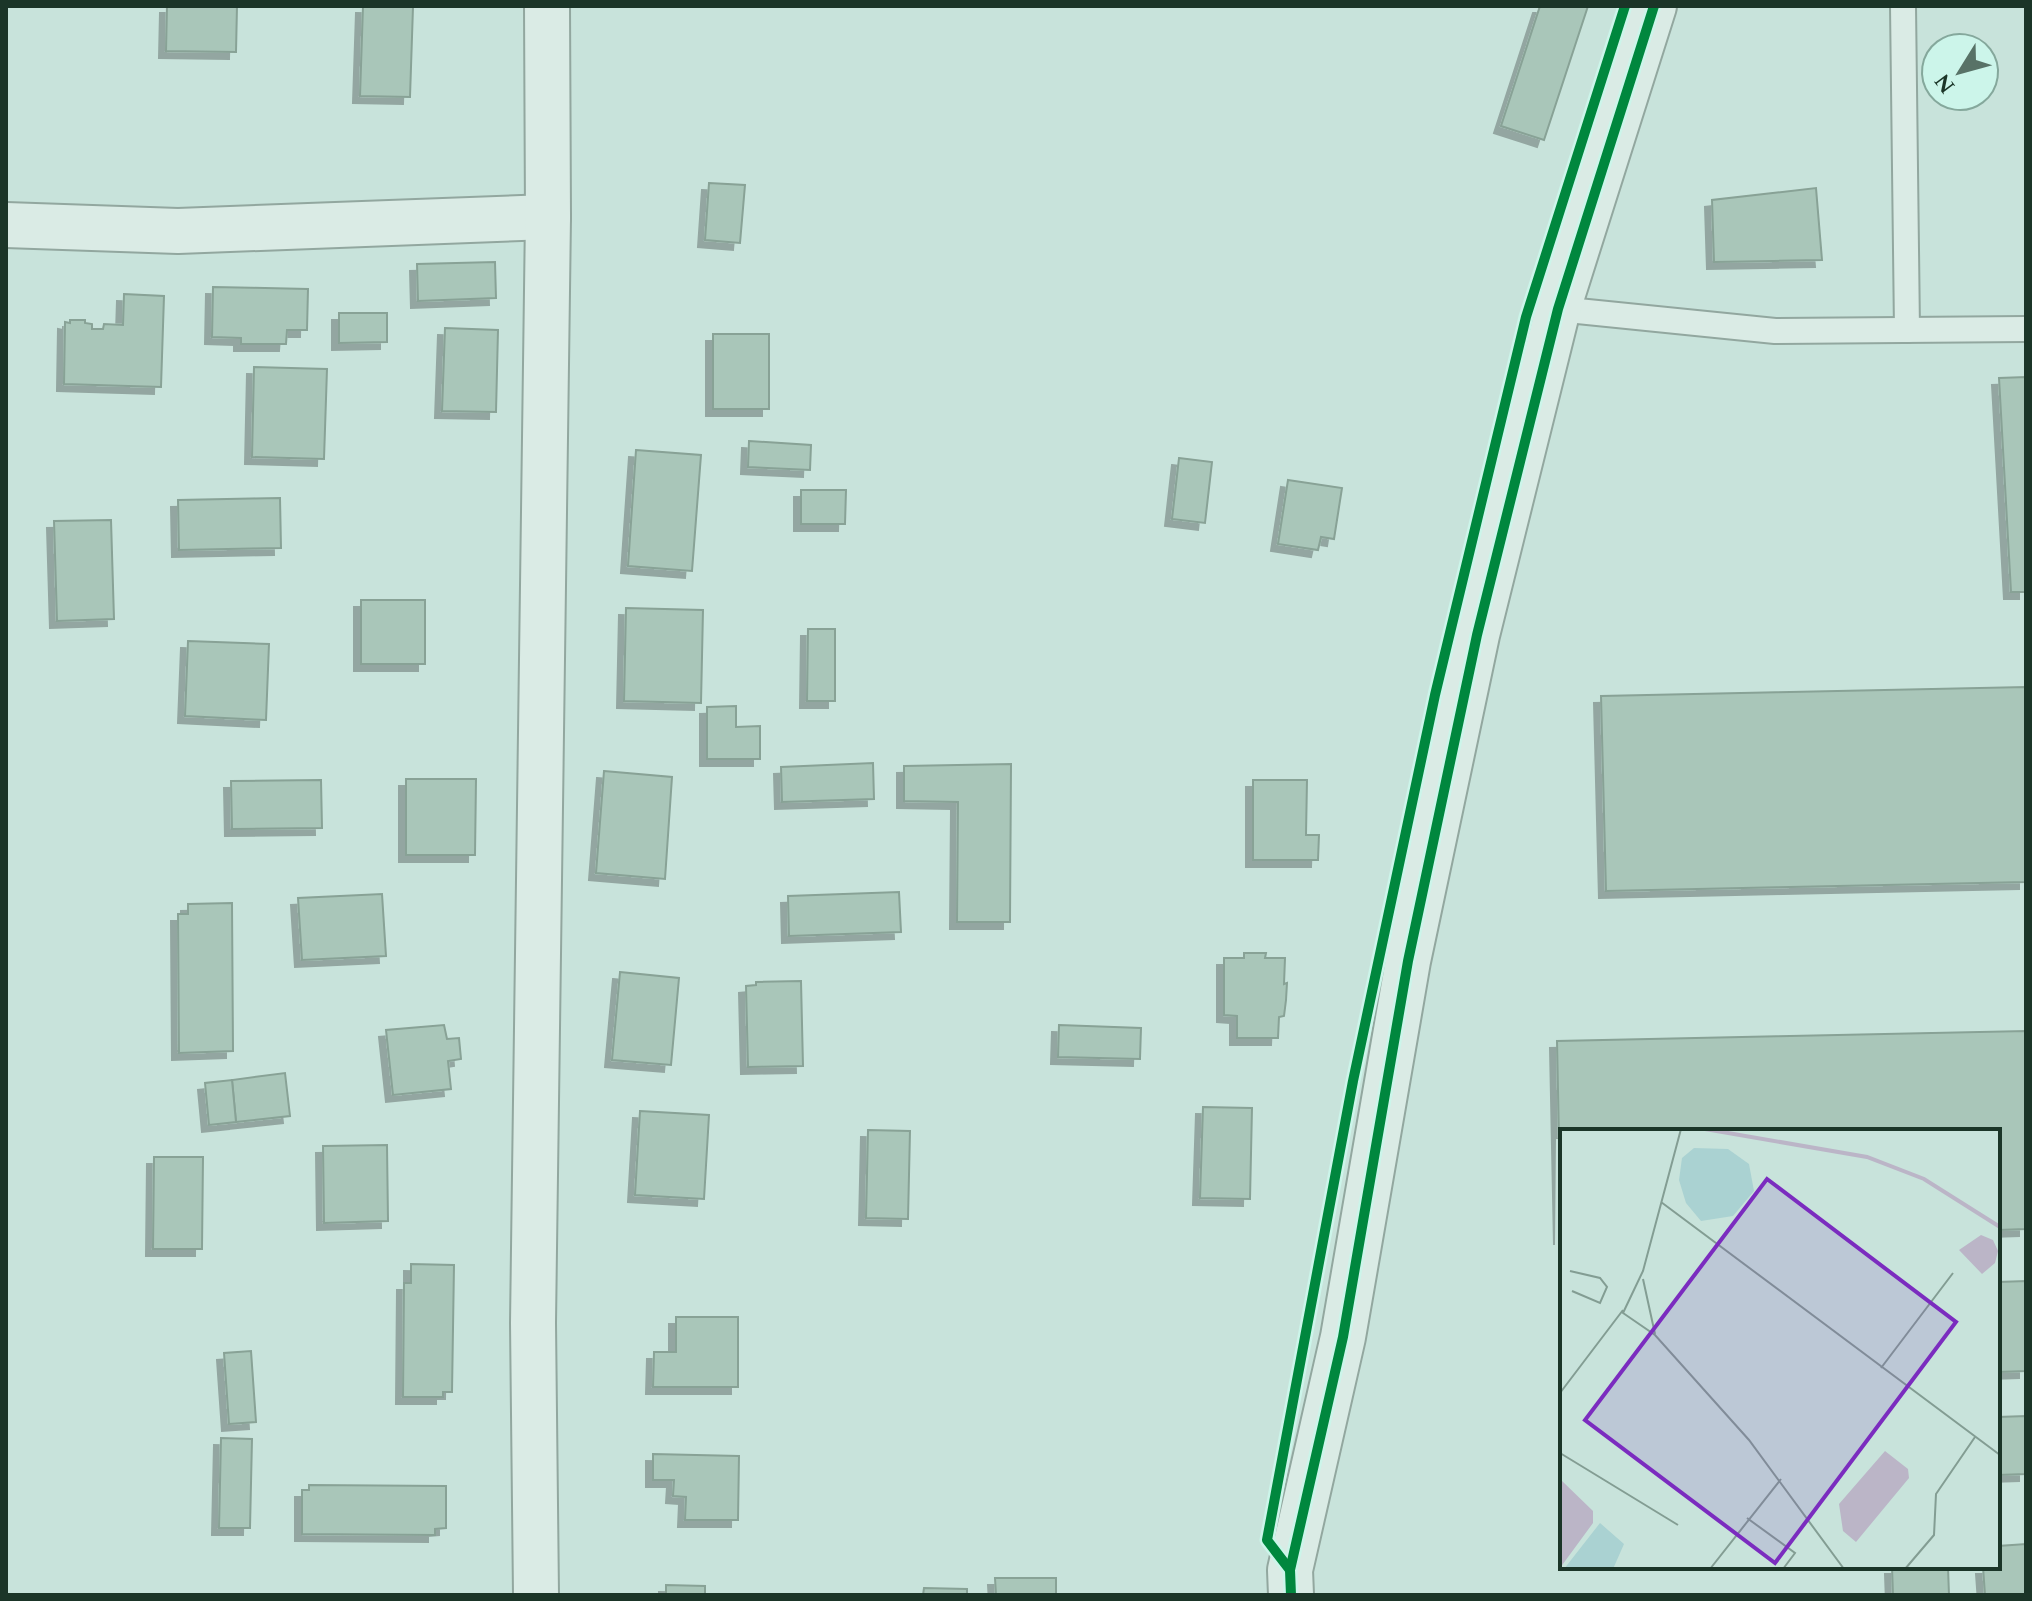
<svg xmlns="http://www.w3.org/2000/svg" width="2032" height="1601" font-family="Spectral,serif">
  <defs>
    <filter id="shadow"><feDropShadow dx="-7" dy="7" stdDeviation="0" flood-color="#0004"/></filter>
  </defs>
  <rect width="100%" height="100%" fill="#c8e3db"/>
  <g fill="#a9c6b9" stroke="#88a296" stroke-width="2" filter="url(#shadow)">
    <polygon points="167,6 237,6 236,52 166,51"/>
    <polygon points="363,6 413,7 410,97 360,96"/>
    <polygon points="1540,6 1588,6 1544,140 1501,126"/>
    <polygon points="709,183 745,185 740,243 705,240"/>
    <polygon points="1816,188 1822,260 1714,262 1712,200"/>
    <polygon points="495,262 496,298 418,301 417,264"/>
    <polygon points="213,287 308,289 307,330 287,330 286,344 241,344 241,338 212,337"/>
    <polygon points="124,294 164,296 161,387 64,384 65,322 70,323 70,320 85,320 85,323 92,324 92,329 103,329 104,324 123,325"/>
    <polygon points="339,313 387,313 387,342 339,343"/>
    <polygon points="445,328 498,330 496,412 442,411"/>
    <rect x="713" y="334" width="56" height="75"/>
    <polygon points="254,367 327,369 324,459 252,457"/>
    <polygon points="2026,377 2026,592 2011,592 1999,378"/>
    <polygon points="749,441 811,445 810,470 748,467"/>
    <polygon points="636,450 701,455 692,571 628,566"/>
    <polygon points="1179,458 1212,462 1205,523 1172,519"/>
    <polygon points="1288,480 1342,488 1334,539 1321,537 1318,550 1278,544"/>
    <polygon points="801,490 846,490 845,524 801,524"/>
    <polygon points="280,498 281,548 179,550 178,500"/>
    <polygon points="111,520 114,619 57,621 54,521"/>
    <rect x="361" y="600" width="64" height="64"/>
    <polygon points="626,608 703,610 701,703 624,701"/>
    <polygon points="808,629 835,629 835,701 807,701"/>
    <polygon points="188,641 269,644 266,720 185,716"/>
    <polygon points="2026,687 2026,882 1606,891 1601,696"/>
    <polygon points="736,706 736,727 760,726 760,759 707,759 707,707"/>
    <polygon points="873,763 874,799 782,802 781,767"/>
    <polygon points="1011,764 1010,922 957,922 958,802 904,801 904,766"/>
    <polygon points="604,771 672,777 665,879 596,873"/>
    <polygon points="406,779 476,779 475,855 406,855"/>
    <polygon points="321,780 322,828 232,829 231,781"/>
    <polygon points="1253,780 1307,780 1306,835 1319,835 1318,860 1253,860"/>
    <polygon points="899,892 901,932 789,936 788,896"/>
    <polygon points="382,894 386,956 302,960 298,898"/>
    <polygon points="232,903 233,1051 179,1053 178,914 188,914 188,904"/>
    <polygon points="1244,953 1266,953 1265,958 1285,958 1284,984 1287,983 1286,1000 1284,1016 1279,1017 1278,1038 1237,1038 1237,1016 1224,1015 1224,958 1244,958"/>
    <polygon points="620,972 679,978 671,1065 612,1060"/>
    <polygon points="801,981 803,1066 748,1067 746,986 756,985 756,982"/>
    <polygon points="444,1025 447,1039 459,1038 461,1059 448,1061 451,1089 393,1095 386,1030"/>
    <polygon points="1059,1025 1141,1028 1140,1059 1058,1057"/>
    <polygon points="2026,1031 2026,1229 1998,1230 1998,1131 1562,1131 1561,1238 1557,1041"/>
    <polygon points="285,1073 290,1116 236,1122 232,1080"/>
    <polygon points="232,1080 236,1122 209,1125 205,1083"/>
    <polygon points="1203,1107 1252,1108 1250,1199 1200,1198"/>
    <polygon points="640,1111 709,1115 704,1199 635,1195"/>
    <polygon points="868,1130 910,1131 908,1219 866,1218"/>
    <polygon points="387,1145 388,1221 324,1223 323,1146"/>
    <polygon points="154,1157 203,1157 202,1249 153,1249"/>
    <polygon points="411,1264 454,1265 452,1392 443,1392 443,1397 403,1397 404,1283 411,1283"/>
    <polygon points="2026,1281 2026,1371 1998,1372 1998,1282"/>
    <polygon points="676,1317 738,1317 738,1387 653,1387 654,1352 676,1352"/>
    <polygon points="251,1351 256,1422 229,1424 224,1353"/>
    <polygon points="2026,1416 2026,1474 1998,1475 1998,1417"/>
    <polygon points="221,1438 252,1439 250,1528 219,1528"/>
    <polygon points="653,1454 739,1456 738,1520 685,1520 686,1497 673,1496 674,1480 653,1480"/>
    <polygon points="309,1485 446,1486 446,1528 435,1529 435,1535 302,1534 302,1490 309,1490"/>
    <polygon points="2026,1544 2026,1595 1985,1595 1983,1567 1998,1567 1998,1546"/>
    <polygon points="1892,1567 1948,1567 1949,1595 1893,1595"/>
    <polygon points="995,1578 1056,1578 1056,1595 996,1595"/>
    <polygon points="666,1585 705,1586 705,1595 666,1595"/>
    <polygon points="924,1588 967,1589 967,1595 923,1595"/>
  </g>
  <g fill="none" stroke-linecap="round" stroke-linejoin="round">
    <defs>
      <g id="service">
        <polyline points="1903,6 1907,330"/>
        <polyline points="1558,309 1775,331 2026,329"/>
      </g>
      <g id="minor">
        <polyline points="6,225 178,231 548,217"/>
        <polyline points="536,1595 533,1323 548,217 547,6"/>
      </g>
      <polyline id="tertiary" points="1291,1595 1290,1570 1343,1337 1408,961 1477,635 1558,309 1654,6"/>
    </defs>
    <use href="#service" stroke="#92a79f" stroke-width="28"/>
    <use href="#minor" stroke="#92a79f" stroke-width="48"/>
    <use href="#tertiary" stroke="#92a79f" stroke-width="48"/>
    <use href="#service" stroke="#daebe5" stroke-width="24"/>
    <use href="#minor" stroke="#daebe5" stroke-width="44"/>
    <use href="#tertiary" stroke="#daebe5" stroke-width="44"/>
    <defs>
      <g id="cycleway">
        <polyline points="1290,1570 1267,1540 1353,1081 1435,695 1526,317 1625,6"/>
        <polyline points="1291,1595 1290,1570 1343,1337 1408,961 1477,635 1558,309 1654,6"/>
      </g>
    </defs>
    <use href="#cycleway" stroke="#ccf5ea" stroke-width="15"/>
    <use href="#cycleway" stroke="#00873e" stroke-width="10"/>
  </g>
  <g transform="translate(1560 1129)">
    <rect width="440" height="440" fill="#c8e3db"/>
    <path d="M 134,19 L 168,20 L 189,35 L 194,62 L 173,87 L 141,92 L 126,74 L 119,51 L 122,29 ZM 40,394 L 64,415 L 53,440 L 4,440 Z" fill="#aad2d2"/>
    <path d="M 421,106 L 433,111 L 438,122 L 435,134 L 422,145 L 399,121 ZM 325,322 L 348,340 L 349,349 L 296,413 L 283,402 L 279,375 ZM 0,350 L 33,382 L 33,394 L 0,439 Z" fill="#bbb5c7"/>
    <path fill="none" stroke="#bbb5c7" stroke-width="4" d="M 145,0 L 307,28 L 364,50 L 440,98"/>
    <path fill="none" stroke="#839d93" stroke-width="2" d="M 121,0 L 83,142 L 63,184 L 95,206 L 189,311 L 284,440M 101,73 L 440,326M 10,142 L 40,149 L 47,158 L 40,174 L 12,162M 83,150 L 95,205M 321,239 L 393,144M 0,264 L 63,181M 0,324 L 118,396M 187,389 L 235,424 L 223,440M 150,440 L 221,350M 345,440 L 374,406 L 376,365 L 415,308"/>
    <path fill="#7b2cbf" fill-opacity="0.15" stroke="#7b2cbf" stroke-width="4" d="M 207,50 L 396,193 L 215,434 L 25,291 Z"/>
    <rect width="440" height="440" fill="none" stroke="#1b3528" stroke-width="4"/>
  </g>
  <rect width="2032" height="1601" fill="none" stroke="#1b3528" stroke-width="16"/>
  <g transform="translate(1960 72) rotate(233)"><circle r="38" fill="#ccf5ea" stroke="#85a89c" stroke-width="2"/>
  <path d="M0-6L14 30L0 20L-14 30Z" fill="#587267"/>
  <text y="-12" font-size="22" font-weight="bold" text-anchor="middle" fill="#1b3528">N</text>
  </g>
</svg>
